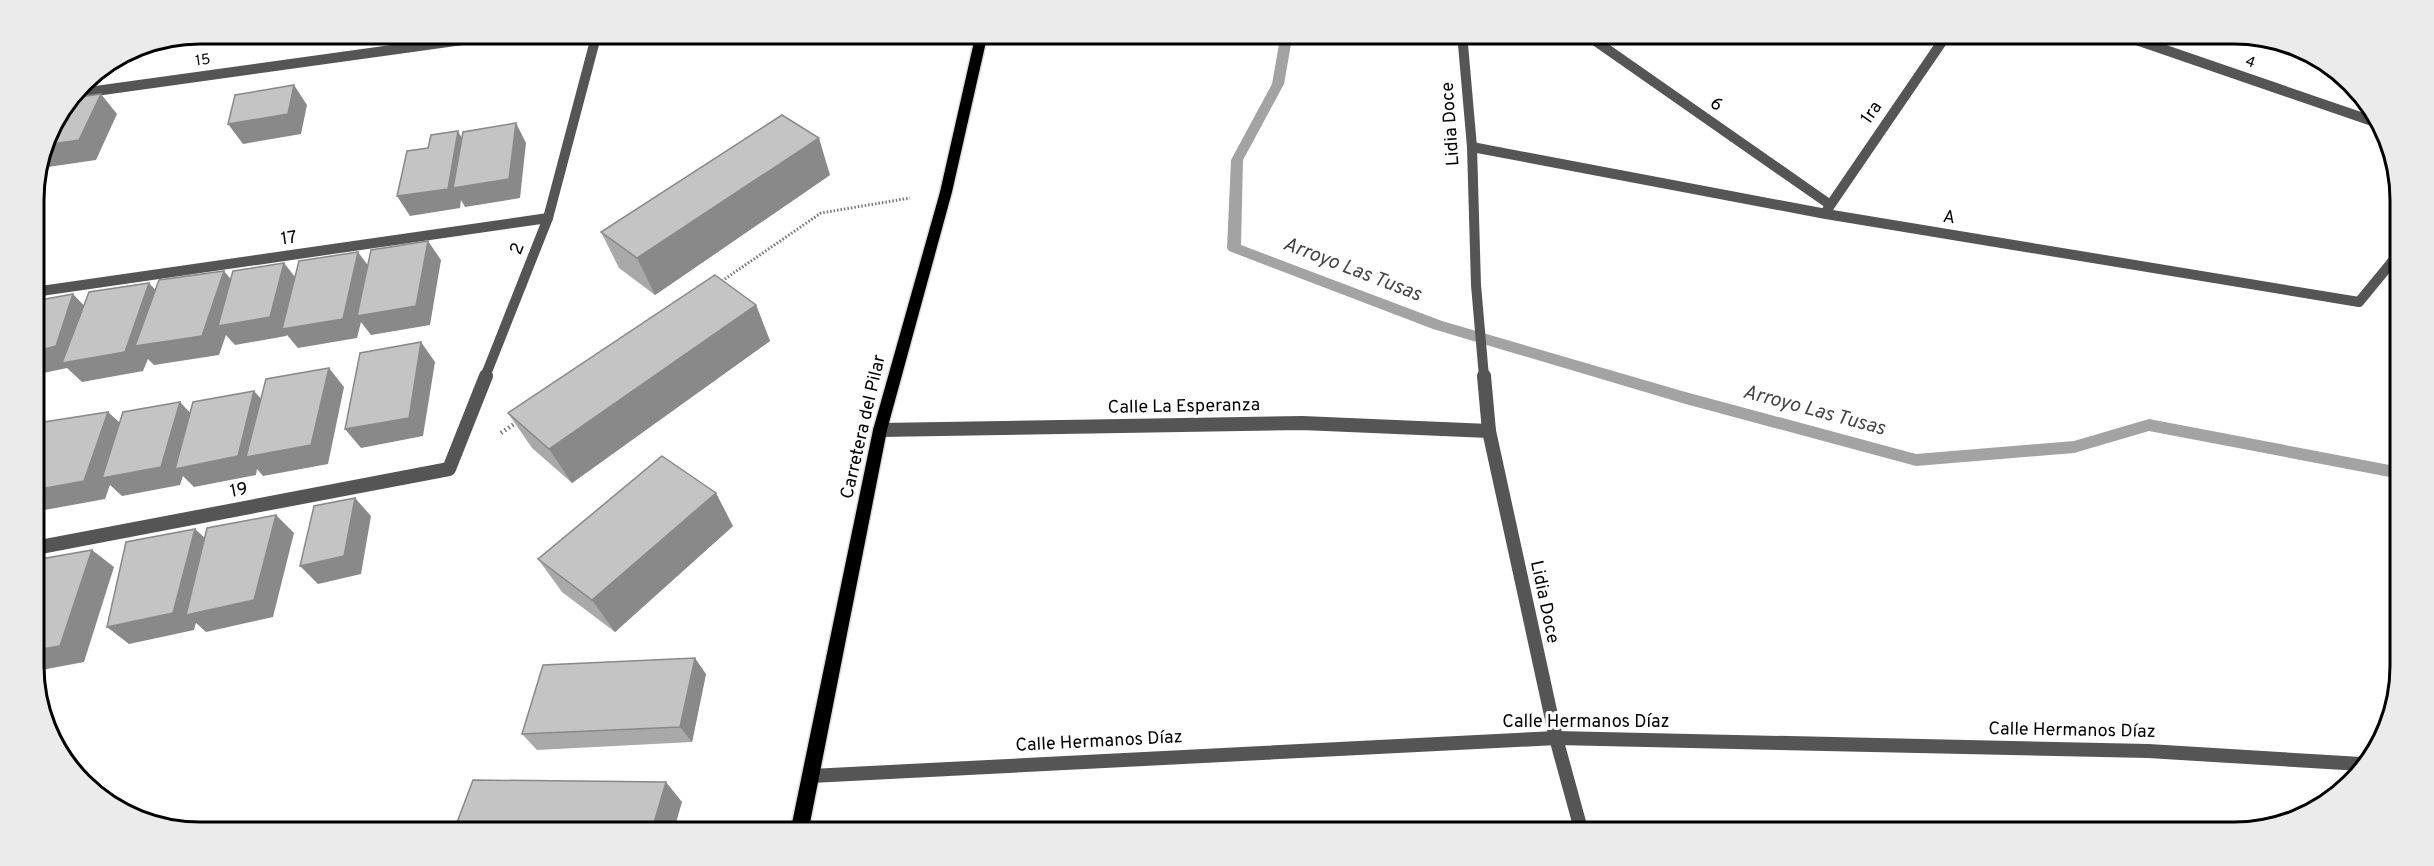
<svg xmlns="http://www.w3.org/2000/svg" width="2434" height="866" font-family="Overpass,sans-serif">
  <rect width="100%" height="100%" fill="#fff"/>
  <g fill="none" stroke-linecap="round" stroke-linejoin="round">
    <polygon fill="#a3a3a3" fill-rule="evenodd" points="1281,33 1293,33 1284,84 1243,160 1241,245 1442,321 1682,391 1916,454 2074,441 2149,419 2400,467 2400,479 2149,431 2074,453 1916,466 1682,403 1433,329 1229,251 1227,248 1231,160 1272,84"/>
    <defs>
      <polygon id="primary" points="976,33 988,33 952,192 887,430 808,833 790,833 873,430 940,192"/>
    </defs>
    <use href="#primary" stroke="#dbdbdb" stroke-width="3"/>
    <polyline stroke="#777" stroke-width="3" stroke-dasharray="1.5 2" stroke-linecap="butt" points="719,283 821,213 910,198"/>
    <polyline stroke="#777" stroke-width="4.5" stroke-dasharray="1.5 3" stroke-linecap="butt" points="501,433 517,422"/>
    <g stroke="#555" stroke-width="10">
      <polyline points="1462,33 1472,147 1476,285 1484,377"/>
      <polyline points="1584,33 1829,204"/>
      <polyline points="2116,33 2375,122"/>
      <polyline points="74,94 514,33"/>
      <polyline points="1472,147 1826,214 2359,302 2400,252"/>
      <polyline points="1827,210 1948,33"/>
      <polyline points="34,292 548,218"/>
      <polyline points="485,377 548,218 597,33"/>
    </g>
    <g stroke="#555" stroke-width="14">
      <polyline points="1484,376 1489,431 1556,738 1582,833"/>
      <polyline points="880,430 1302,423 1489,431"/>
      <polyline points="35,548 449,469 486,376"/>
      <polyline points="811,776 1556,738 2148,751 2361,764"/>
    </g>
    <use href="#primary" fill="#000" fill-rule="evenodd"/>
  </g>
  <g fill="#a9a9a9">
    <polygon points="830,175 655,295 619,268 601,232"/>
    <polygon points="756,305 770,341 572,483 532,448 508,413"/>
    <polygon points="733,526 615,632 562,592 538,559"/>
    <polygon points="706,674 692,742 537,750 522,734"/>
  </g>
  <g fill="#898989">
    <polygon points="294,85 307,105 301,134 243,144 228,124"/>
    <polygon points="101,94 117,114 96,160 41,168 39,166 45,145"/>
    <polygon points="516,123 526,143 520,198 465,207 461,200 460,208 410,216 397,196 458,131 469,151"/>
    <polygon points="819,138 830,175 655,295 637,258"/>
    <polygon points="428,241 441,260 430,325 371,335 361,322 357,338 298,348 287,335 286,336 235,345 226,335 219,355 154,365 148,359 143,371 82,382 67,368 34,375 34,352 73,294 92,314 149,283 167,302 224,271 240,290 284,263 299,282 358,252 372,271"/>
    <polygon points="756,305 770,341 572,483 549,449"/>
    <polygon points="421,342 435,362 423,436 361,448 345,429"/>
    <polygon points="329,368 344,387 328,464 263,476 257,469 256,475 194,487 183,476 180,485 122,496 110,485 105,499 39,511 35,508 35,428 40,416 61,434 108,412 128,430 180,402 198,421 254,391 271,410"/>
    <polygon points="716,493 733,526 615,632 592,600"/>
    <polygon points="355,498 371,516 361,574 318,584 300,566"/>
    <polygon points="276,515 294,533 273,617 206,632 196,623 194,630 129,644 107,627 195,529 215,547"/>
    <polygon points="92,550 114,567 84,662 36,671 36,650"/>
    <polygon points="695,658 706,674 692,742 680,727"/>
    <polygon points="666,782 682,802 673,833 651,833"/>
  </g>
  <g fill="#c4c4c4" stroke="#898989" stroke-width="1.5">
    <polygon points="294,85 288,114 228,124 235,95"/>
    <polygon points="101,94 79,140 45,145 50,125 71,98"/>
    <polygon points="782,115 819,138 637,258 601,232"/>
    <polygon points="516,123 509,179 453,188 463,132"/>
    <polygon points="458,131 448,189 397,196 407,151 428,148 431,135"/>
    <polygon points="428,241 416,306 357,316 371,250"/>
    <polygon points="358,252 343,319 282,329 299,261"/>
    <polygon points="284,263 270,317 218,326 233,271"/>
    <polygon points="224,271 202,336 135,346 159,280"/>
    <polygon points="715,275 756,305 549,449 508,413"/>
    <polygon points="149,283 125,352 62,363 89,292"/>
    <polygon points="73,294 56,346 34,352 34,305 35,301"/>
    <polygon points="421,342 409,418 345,429 360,353"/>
    <polygon points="329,368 311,445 246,457 266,379"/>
    <polygon points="254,391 238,456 175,469 193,402"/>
    <polygon points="180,402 161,467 102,478 123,412"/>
    <polygon points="108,412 84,481 35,490 35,447 44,422"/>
    <polygon points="35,416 40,416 35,428"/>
    <polygon points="662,456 716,493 592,600 538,559"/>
    <polygon points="355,498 344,556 300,566 314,506"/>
    <polygon points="276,515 254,600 186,615 207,528"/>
    <polygon points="195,529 173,613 107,627 126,542"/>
    <polygon points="92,550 60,646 36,650 35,560"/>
    <polygon points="695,658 680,727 522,734 543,665"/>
    <polygon points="473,780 666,782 651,833 453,833"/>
  </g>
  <g text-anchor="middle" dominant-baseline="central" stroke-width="6" stroke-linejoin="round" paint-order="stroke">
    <g font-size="15" fill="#000" stroke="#fff">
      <text transform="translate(203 61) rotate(-8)">15</text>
      <text transform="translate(2250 63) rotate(19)">4</text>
    </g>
    <g font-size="18" fill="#000" stroke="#fff">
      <text transform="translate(1716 105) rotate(35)">6</text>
      <text transform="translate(1872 113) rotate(-55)">1ra</text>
      <text transform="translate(1451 124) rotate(-94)">Lidia Doce</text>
      <text transform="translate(1949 218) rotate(9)">A</text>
      <text transform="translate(289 239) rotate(-8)">17</text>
      <text transform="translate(518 249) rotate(-69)">2</text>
      <text transform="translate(1184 407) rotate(-1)">Calle La Esperanza</text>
      <text transform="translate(864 427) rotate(-77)">Carretera del Pilar</text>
      <text transform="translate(239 491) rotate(-11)">19</text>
      <text transform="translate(1544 602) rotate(78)">Lidia Doce</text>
      <text x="1586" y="722">Calle Hermanos Díaz</text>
      <text transform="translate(2072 731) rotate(1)">Calle Hermanos Díaz</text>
      <text transform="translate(1099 742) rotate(-3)">Calle Hermanos Díaz</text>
    </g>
    <g font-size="20" font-style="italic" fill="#444" stroke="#fff">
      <text transform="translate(1352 270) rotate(21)">Arroyo Las Tusas</text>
      <text transform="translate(1814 411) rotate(15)">Arroyo Las Tusas</text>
    </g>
  </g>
  <path d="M0 0H2434V866H0ZM200 44H2234A156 156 0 0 1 2390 200V666A156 156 0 0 1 2234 822H200A156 156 0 0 1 44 666V200A156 156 0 0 1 200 44Z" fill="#ebebeb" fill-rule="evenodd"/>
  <path fill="none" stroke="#000" stroke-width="3" d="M200 44H2234A156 156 0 0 1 2390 200V666A156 156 0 0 1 2234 822H200A156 156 0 0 1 44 666V200A156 156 0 0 1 200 44Z"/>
</svg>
